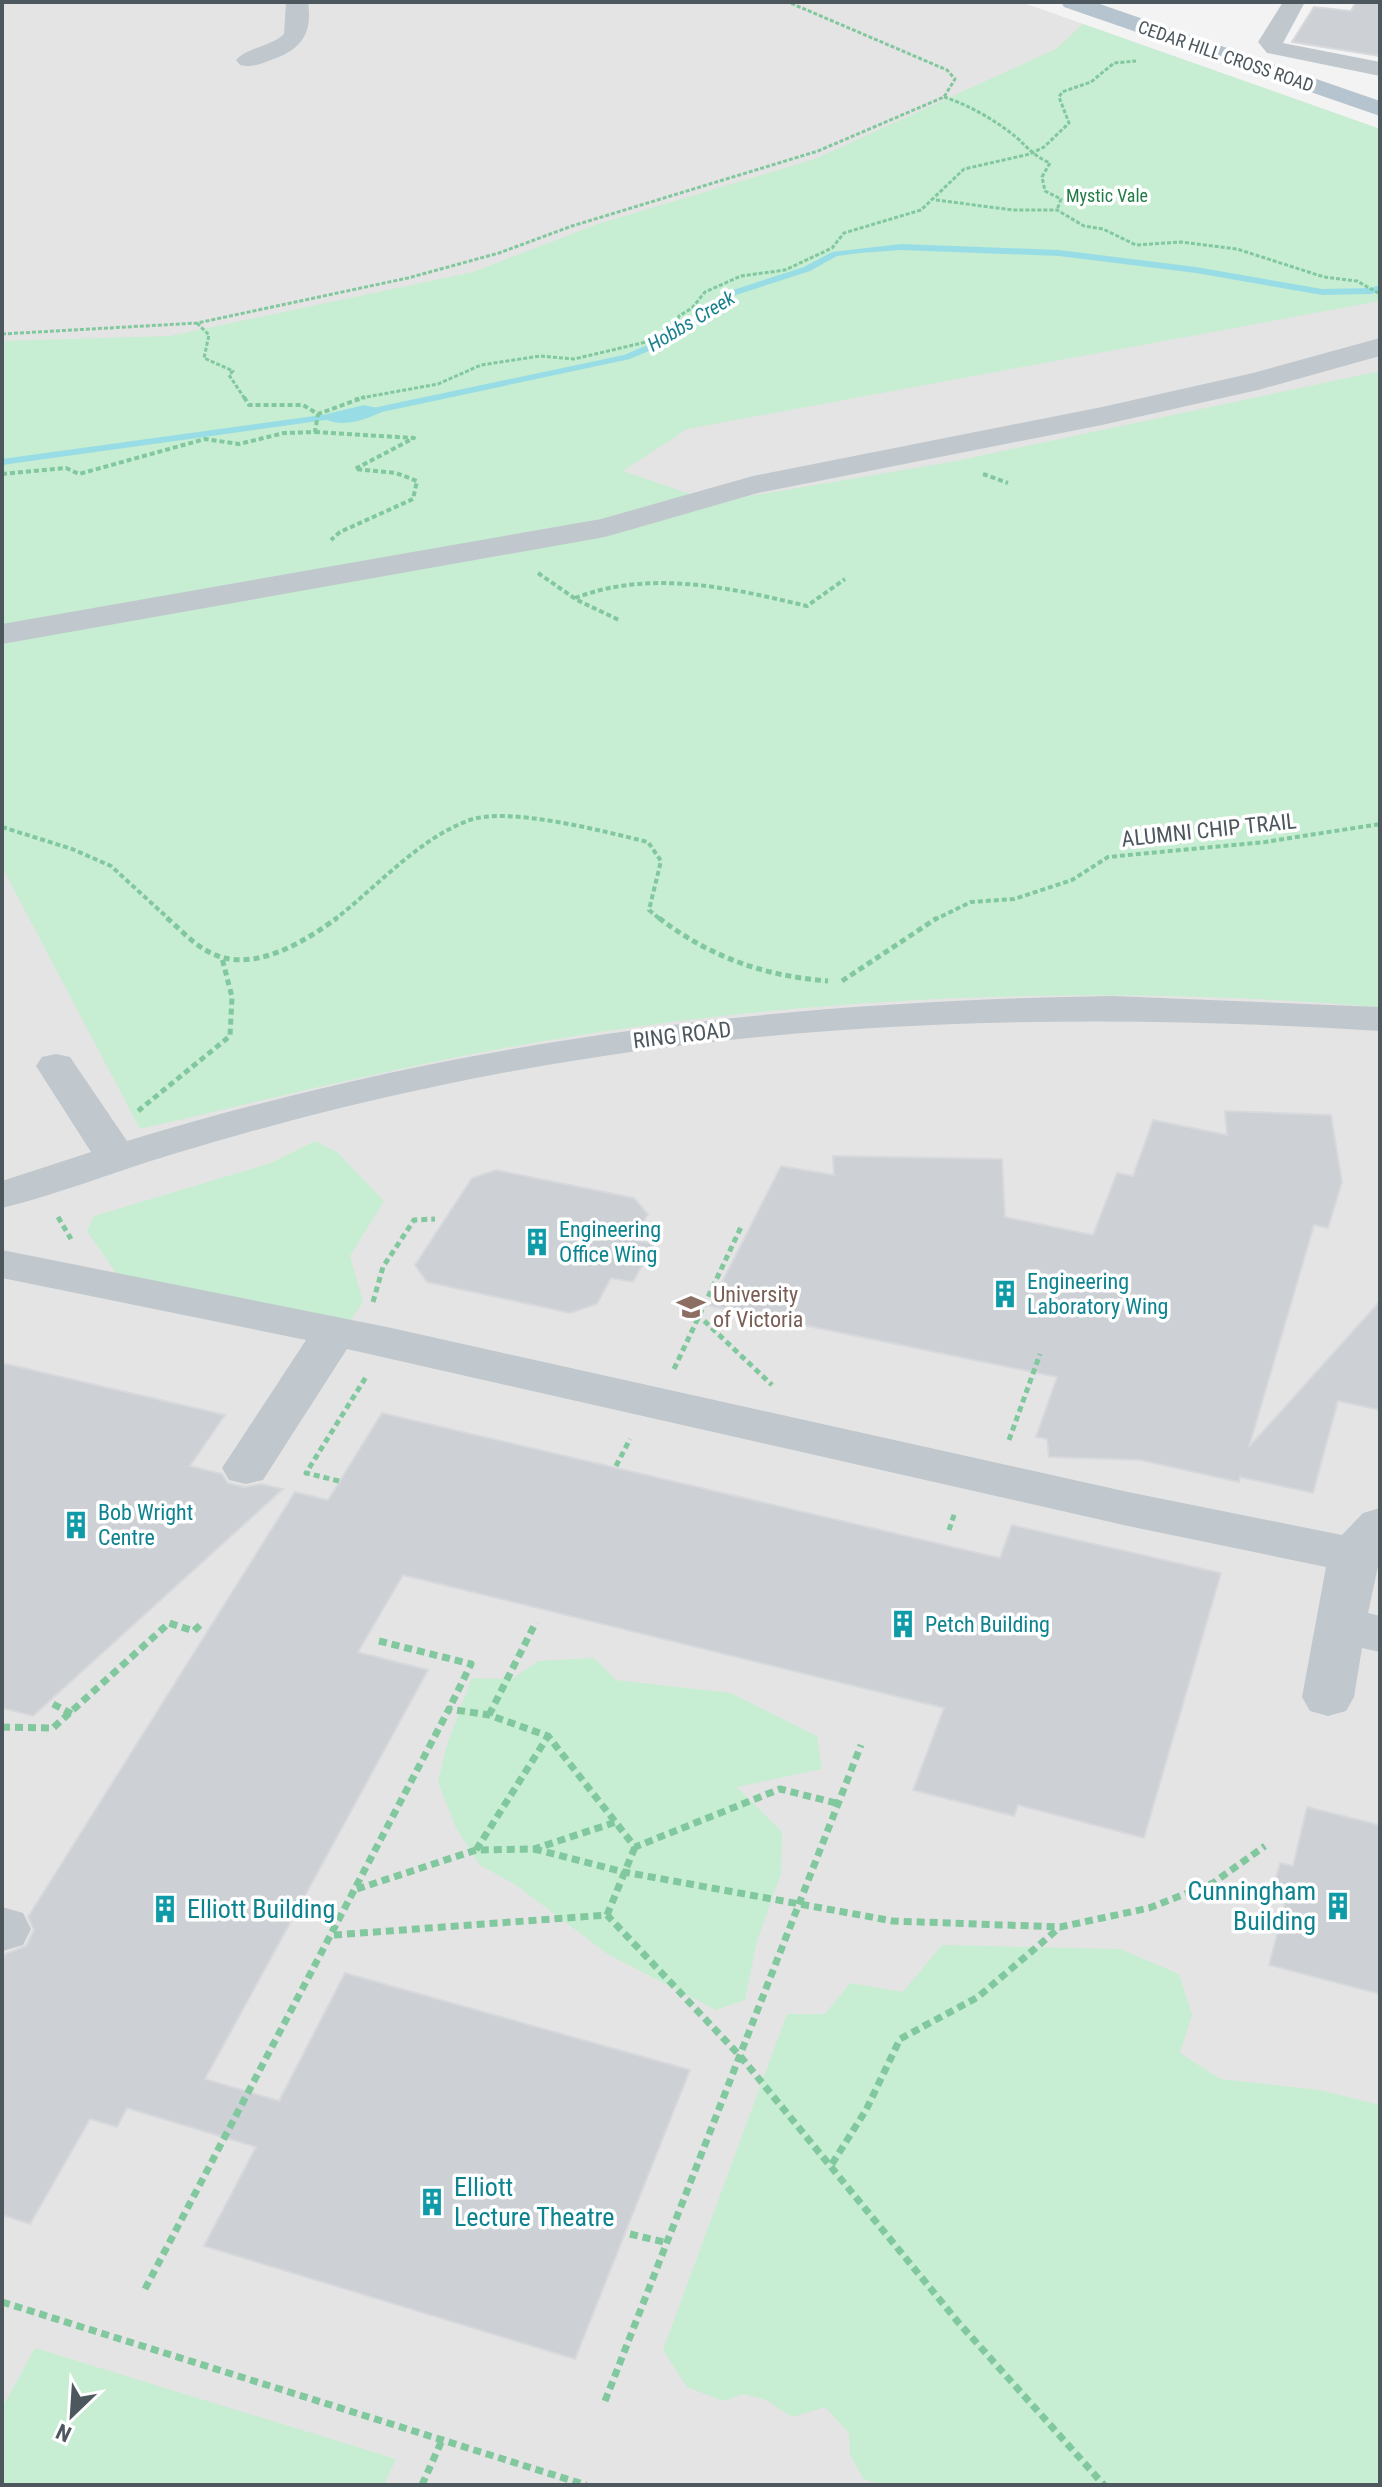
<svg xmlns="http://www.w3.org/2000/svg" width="1382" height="2487" font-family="'Roboto Condensed',sans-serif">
  <rect width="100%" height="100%" fill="#f4f3f3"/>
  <polygon fill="#e5e4e4" points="2,2 1021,2 1380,129 1380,2485 2,2485"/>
  <g fill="#c7edd2">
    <path d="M 1083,24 L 1380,129 L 1380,301 L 687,429 L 623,471 L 714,502 L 951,462 L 1380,371 L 1380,1007 C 1127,986 871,993 620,1029 C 458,1052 299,1092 140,1129 L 2,867 L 2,341 L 170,336 L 473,272 L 598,224 L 815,159 L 1056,49 Z"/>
    <polygon points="315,1141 337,1152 384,1201 350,1256 363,1302 347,1326 123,1283 87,1231 94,1216 271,1163"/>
    <polygon points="594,1658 616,1680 731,1693 817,1736 822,1769 737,1787 782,1832 781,1874 757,1941 745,2000 716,2010 609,1955 516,1885 480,1865 456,1828 438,1782 446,1748 472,1678 512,1679 538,1661"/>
    <polygon points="942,1945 1120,1949 1179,1974 1192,2015 1180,2053 1220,2079 1320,2090 1380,2105 1380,2485 883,2485 863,2479 850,2454 849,2433 825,2407 792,2417 766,2400 744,2394 723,2401 687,2387 663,2350 787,2014 825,2014 850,1983 903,1992"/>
    <polygon points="35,2348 396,2459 384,2485 2,2485 2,2408"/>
  </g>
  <path fill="#98dde5" d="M 364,405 L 386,410 C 369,418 346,428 327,420 L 327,414 Z"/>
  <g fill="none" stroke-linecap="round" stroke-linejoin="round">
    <g fill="#98dde5" fill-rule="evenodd">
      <polygon points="901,244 1059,250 1196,267 1322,289 1370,288 1380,285 1380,291 1371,294 1322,295 1196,273 1059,256 901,250 860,253 837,256 810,271 736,295 665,344 630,359 368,415 363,412 368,409 624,355 659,340 730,291 804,267 832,252"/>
      <polygon points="344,412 347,413 347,417 2,465 2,459"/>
    </g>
  </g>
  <g fill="#cdd0d4" stroke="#d7d9dd" stroke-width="2">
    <polygon points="1356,2 1380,2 1380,56 1292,42 1314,7 1351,11"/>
    <polygon points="1225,1111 1331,1115 1342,1182 1328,1228 1314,1225 1249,1447 1380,1301 1380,1410 1338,1401 1313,1493 1240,1477 1239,1482 1140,1460 1049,1457 1047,1439 1036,1437 1057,1377 710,1306 781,1166 834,1175 833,1156 1002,1159 1005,1217 1093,1235 1117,1173 1133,1176 1153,1120 1227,1135"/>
    <polygon points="496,1170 634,1198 648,1214 633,1239 654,1244 633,1282 611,1278 597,1304 570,1313 427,1282 415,1265 472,1178"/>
    <polygon points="2,1363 225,1415 190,1466 222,1474 228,1483 245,1487 261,1484 283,1489 33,1716 2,1708"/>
    <polygon points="382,1413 1000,1558 1012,1525 1221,1573 1144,1838 1018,1805 1014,1816 913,1790 944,1708 403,1575 358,1652 428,1670 205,2079 279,2101 345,1973 690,2070 575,2359 204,2246 256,2147 127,2108 117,2127 90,2119 30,2224 2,2215 2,1959 5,1954 26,1946 34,1930 28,1917 295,1492 328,1500"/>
    <polygon points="1307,1807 1380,1825 1380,1994 1269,1965 1285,1904 1270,1900 1280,1863 1293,1866"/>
  </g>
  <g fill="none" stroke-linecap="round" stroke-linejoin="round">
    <g stroke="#81c89e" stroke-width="3" stroke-dasharray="4 2" stroke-linecap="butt">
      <path d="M 944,97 C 969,105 995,120 1016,137 C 1028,148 1034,156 1050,163 L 1042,177 L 1045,191 L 1061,199 L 1057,210"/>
      <polyline points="936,200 1013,210 1057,210 1084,226 1103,229 1136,245 1181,242 1237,249 1324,277 1357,281 1380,294"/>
      <polyline points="197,323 209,335 204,358 233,371 229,375 245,399"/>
      <polyline points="2,334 197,323 408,278 499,253 572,226 818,151 944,97 955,79 947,70 788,2"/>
      <polyline points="355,399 438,384 481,365 540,356 574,359 659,339 674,330 679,316 692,308 705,292 741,276 785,270 832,248 844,233 921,210 964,169 1030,154 1044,147 1069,123 1059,97 1062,92 1091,82 1114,63 1136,61"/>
    </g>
    <g stroke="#81c89e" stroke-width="4" stroke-dasharray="5 3" stroke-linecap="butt">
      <polyline points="244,397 249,405 303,405 318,414 365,397"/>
      <polyline points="315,432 414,438 355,469 396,473 417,481 413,499 340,532 331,540"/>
      <polyline points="2,474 66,468 79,474 205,439 239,444 284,433 315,432 318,414"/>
      <polyline points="983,474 1008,483"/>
      <polyline points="538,573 577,600 619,620"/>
      <path d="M 575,598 C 651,569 731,588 807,606 L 845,579"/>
      <polyline points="2,827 72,849 111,866 170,920"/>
      <path d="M 334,920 C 377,887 416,841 467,821 C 506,805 606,832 648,842 L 661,861 L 649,910 L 661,920"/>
      <polyline points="934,920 971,902 1014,899 1072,880 1108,857 1265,842 1380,824"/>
    </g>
    <g stroke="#81c89e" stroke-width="5" stroke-dasharray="6 4" stroke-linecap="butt">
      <path d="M 167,918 C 181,930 194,945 211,953 C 253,974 304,942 337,918"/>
      <path d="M 659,918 C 710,957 764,976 828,981"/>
      <polyline points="842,981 937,918"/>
      <polyline points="138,1111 230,1036 232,997 222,958"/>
      <polyline points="58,1217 71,1239"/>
      <polyline points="373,1302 383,1267 414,1220 435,1219"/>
      <polyline points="697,1314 772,1385"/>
      <polyline points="674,1369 742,1225"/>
      <polyline points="1009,1440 1040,1354"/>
      <polyline points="616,1466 630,1439"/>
      <polyline points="339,1481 306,1473 366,1377"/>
      <polyline points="949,1530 955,1512"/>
    </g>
    <g stroke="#81c89e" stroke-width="7" stroke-dasharray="8 5" stroke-linecap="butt">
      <polyline points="379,1641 471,1664 449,1709"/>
      <polyline points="53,1704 72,1714"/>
      <polyline points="489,1715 536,1622"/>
      <polyline points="2,1727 53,1728 169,1623 194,1631 201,1624"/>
      <polyline points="534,1849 624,1872 893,1921 1060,1927 1149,1908 1213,1883 1265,1846"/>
      <polyline points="476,1850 548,1736"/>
      <polyline points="357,1889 476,1850 534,1849 616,1822"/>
      <polyline points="607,1915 635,1847"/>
      <polyline points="334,1935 607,1915 741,2057 958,2322 1104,2485"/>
      <polyline points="832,2164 866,2110 900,2039 978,1997 1059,1928"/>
      <polyline points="630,2234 664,2242"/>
      <polyline points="145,2289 449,1709 489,1715 548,1736 635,1847 780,1789 840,1804"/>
      <polyline points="2,2302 586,2485"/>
      <polyline points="605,2401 861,1745"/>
      <polyline points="422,2485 442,2440"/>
    </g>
    <g fill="#c0c8cd" fill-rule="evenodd">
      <path d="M 286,2 L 308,2 C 313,34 301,50 271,60 C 260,64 251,68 240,65 L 236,60 C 247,47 271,47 284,34 Z"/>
      <polygon points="1283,2 1305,2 1283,43 1380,62 1380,76 1267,53 1258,42"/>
      <polygon points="1380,338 1380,356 1258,390 1102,425 758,493 605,537 2,644 2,624 601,519 753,476 1102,407 1253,373"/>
      <path d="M 1112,996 L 1380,1007 L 1380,1031 C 1066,1011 751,1020 442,1085 C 350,1104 259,1128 170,1155 C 114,1172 59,1194 2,1208 L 2,1181 L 91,1152 L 36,1066 L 42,1057 L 56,1054 L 70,1057 L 127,1141 C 456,1041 769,1001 1112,996 Z"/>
      <polygon points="2,1250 387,1327 1128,1492 1342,1535 1363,1513 1380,1508 1380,1557 1368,1613 1380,1616 1380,1652 1362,1648 1354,1697 1346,1711 1328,1716 1310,1711 1302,1697 1326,1567 1128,1526 347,1349 263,1480 246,1484 229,1480 222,1468 306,1340 2,1278"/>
      <polygon points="2,1907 23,1913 31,1929 23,1945 3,1951"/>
    </g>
    <polygon fill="#b5c4ce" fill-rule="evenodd" points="1061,2 1094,2 1380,101 1380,116 1064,7"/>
  </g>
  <defs>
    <symbol id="building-bare" viewBox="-9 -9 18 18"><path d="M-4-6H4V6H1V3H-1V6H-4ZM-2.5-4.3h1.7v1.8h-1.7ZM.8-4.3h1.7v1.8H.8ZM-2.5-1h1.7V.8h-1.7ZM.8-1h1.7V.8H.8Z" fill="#0f9aa8" stroke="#fff" stroke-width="2.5" paint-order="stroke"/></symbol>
    <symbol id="university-bare" viewBox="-9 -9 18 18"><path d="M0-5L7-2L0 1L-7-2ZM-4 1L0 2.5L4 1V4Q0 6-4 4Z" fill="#8d6e63" stroke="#fff" stroke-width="2.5" paint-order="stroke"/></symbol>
  </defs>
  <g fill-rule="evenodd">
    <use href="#building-bare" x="517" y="1222" width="40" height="40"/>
    <use href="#building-bare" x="985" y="1274" width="40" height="40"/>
    <use href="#university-bare" x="671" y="1287" width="40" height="40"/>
    <use href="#building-bare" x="56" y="1505" width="40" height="40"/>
    <use href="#building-bare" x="883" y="1604" width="40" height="40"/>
    <use href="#building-bare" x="1318" y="1886" width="40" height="40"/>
    <use href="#building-bare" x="145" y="1889" width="40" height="40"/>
    <use href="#building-bare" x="412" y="2182" width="40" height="40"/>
  </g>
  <g text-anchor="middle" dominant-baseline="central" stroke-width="7" stroke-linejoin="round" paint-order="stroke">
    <g font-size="18" fill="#4c575e" stroke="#fff">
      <text transform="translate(1226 56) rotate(19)">CEDAR HILL CROSS ROAD</text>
    </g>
    <g font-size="18" fill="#217b45" stroke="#fff">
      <text x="1107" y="195">Mystic Vale</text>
    </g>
    <g font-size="20" font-style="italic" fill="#19808d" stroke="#fff">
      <text transform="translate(691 321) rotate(-31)">Hobbs Creek</text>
    </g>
    <g font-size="22" fill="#4c575e" stroke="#fff">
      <text transform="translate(1209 830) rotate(-6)">ALUMNI CHIP TRAIL</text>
      <text transform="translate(682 1035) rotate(-7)">RING ROAD</text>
    </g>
    <g font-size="22" fill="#0d838f" stroke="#fff" text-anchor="start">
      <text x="559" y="1229">Engineering<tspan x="559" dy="25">Office Wing</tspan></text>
      <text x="1027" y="1281">Engineering<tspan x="1027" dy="25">Laboratory Wing</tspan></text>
      <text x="98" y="1512">Bob Wright<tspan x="98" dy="25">Centre</tspan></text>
      <text x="925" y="1624">Petch Building</text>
    </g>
    <g font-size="22" fill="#785e54" stroke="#fff" text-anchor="start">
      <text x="713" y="1294">University<tspan x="713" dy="25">of Victoria</tspan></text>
    </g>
    <g font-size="26" fill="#0d838f" stroke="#fff" text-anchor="start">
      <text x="1316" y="1891" text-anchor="end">Cunningham<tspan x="1316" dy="30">Building</tspan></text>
      <text x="187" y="1909">Elliott Building</text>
      <text x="454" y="2187">Elliott<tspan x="454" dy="30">Lecture Theatre</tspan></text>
    </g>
  </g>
  <rect width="1382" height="2487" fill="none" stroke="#4c575e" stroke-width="8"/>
  <g transform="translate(72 2415) rotate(205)" stroke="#ffffff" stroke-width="6" paint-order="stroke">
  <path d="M0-6L14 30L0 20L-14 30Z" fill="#4c575e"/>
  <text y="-12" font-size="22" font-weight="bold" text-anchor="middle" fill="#4c575e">N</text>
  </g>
</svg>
